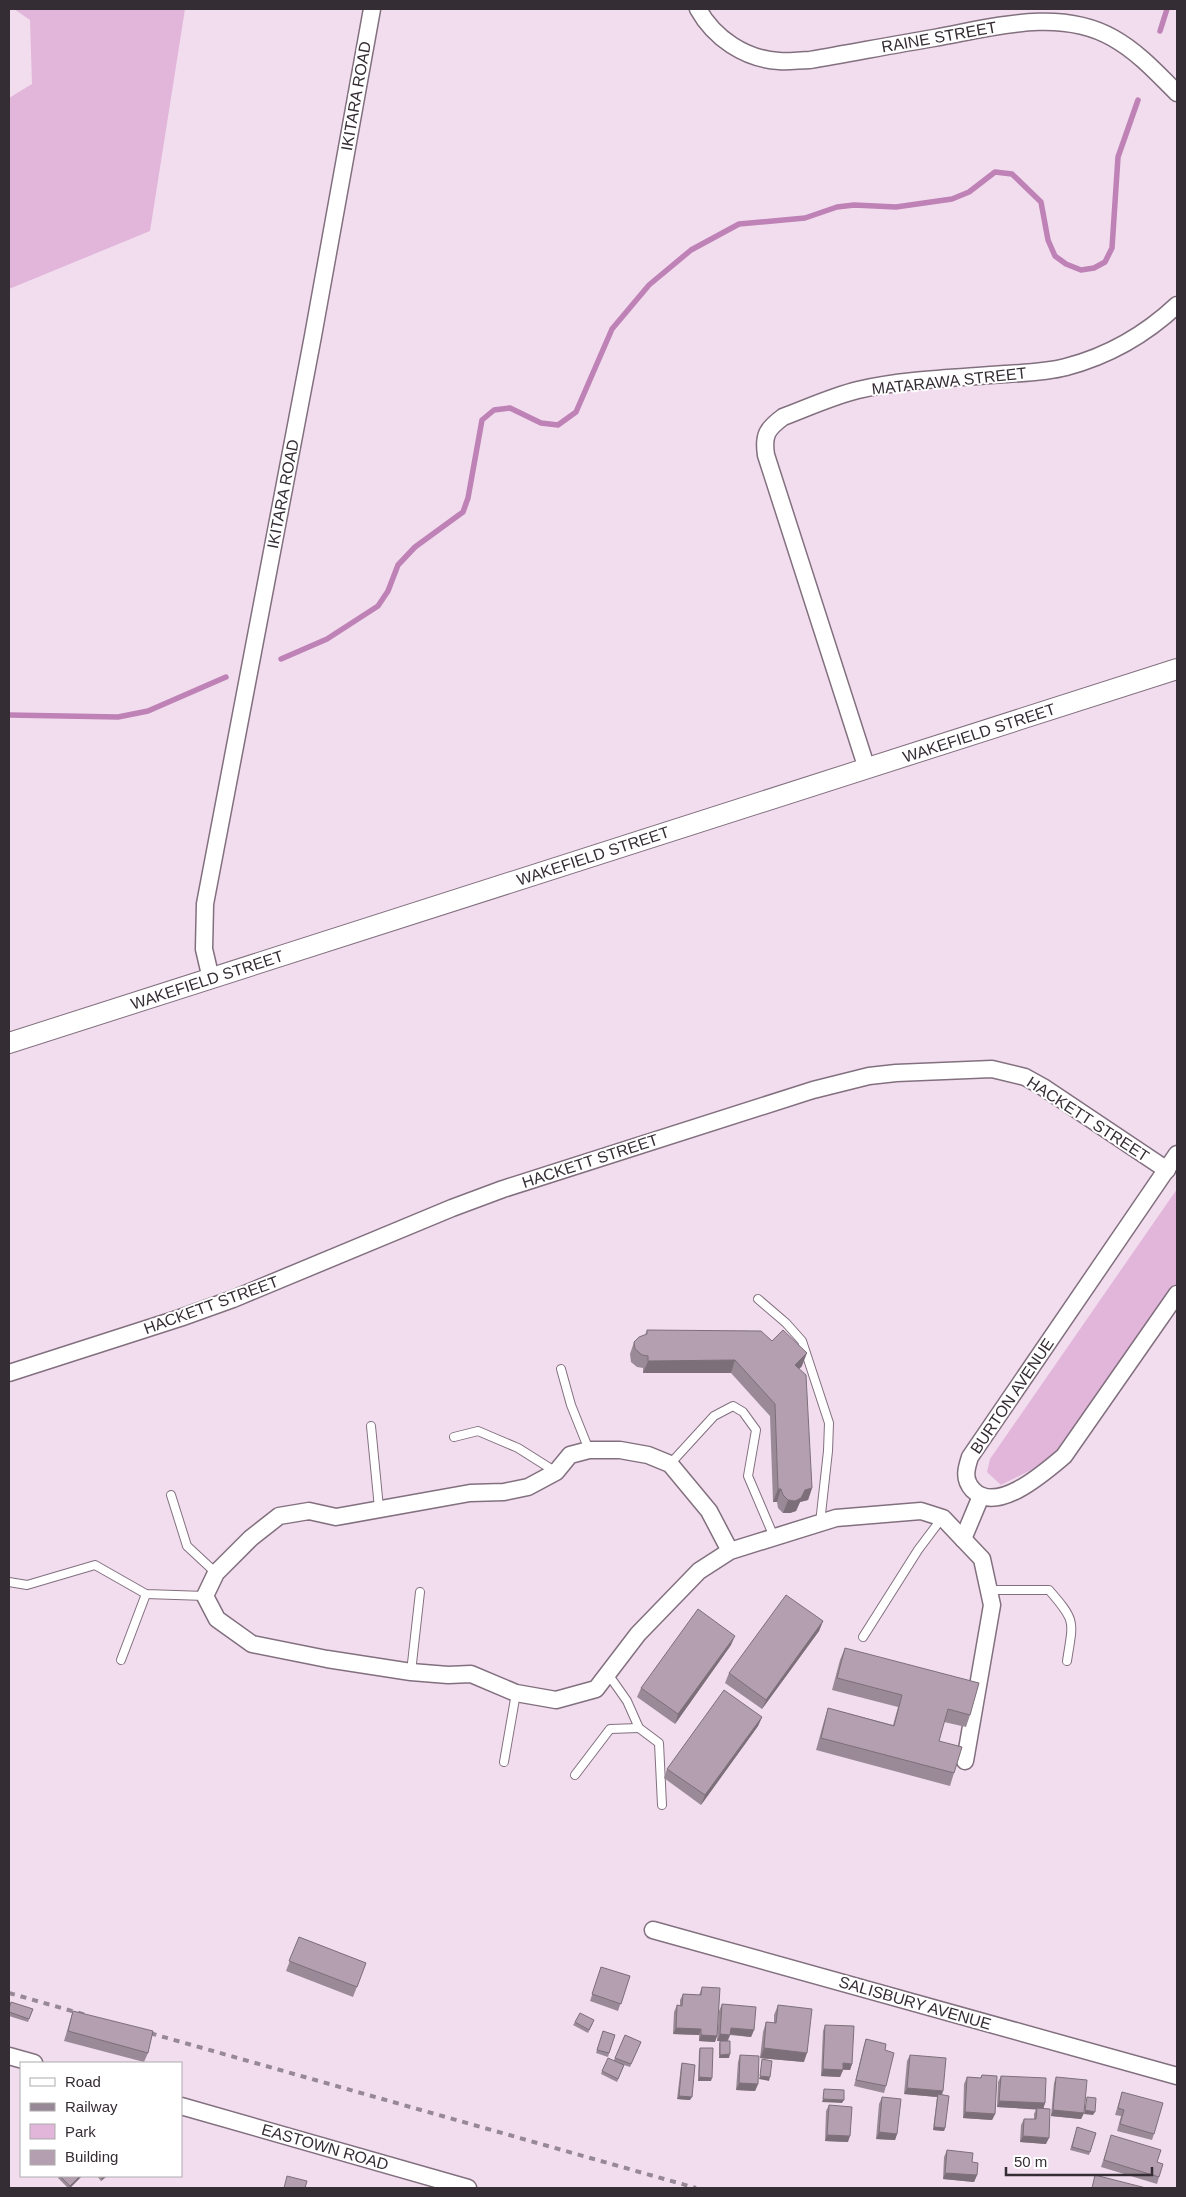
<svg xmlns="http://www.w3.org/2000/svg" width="1186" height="2197" font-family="Helvetica,sans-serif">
  <rect width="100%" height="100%" fill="#f2ddef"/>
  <g fill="#e1b6da">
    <polygon points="14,9 185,9 150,231 9,289 9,98 32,84 30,20"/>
    <polygon points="1177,1189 1177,1294 1085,1432 1033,1469 1001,1485 987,1472 990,1459"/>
  </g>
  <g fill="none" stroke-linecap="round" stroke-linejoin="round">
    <g stroke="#be82b6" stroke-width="5.5">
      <polyline points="1160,31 1167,9"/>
      <polyline points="281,659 327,639 378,606 388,591 398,565 415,547 463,512 468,498 482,420 494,410 510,408 541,423 558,425 576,412 612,329 649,285 691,250 739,224 805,218 837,207 854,205 896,207 952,199 969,192 995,172 1012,174 1041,202 1048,240 1055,256 1066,264 1081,270 1094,268 1105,262 1112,248 1118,157 1138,100"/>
      <polyline points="9,715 118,717 148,711 226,677"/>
    </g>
    <defs>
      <g id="service">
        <polyline points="758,1299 786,1323 802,1341 829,1423 828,1451 820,1523"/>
        <polyline points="561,1369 571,1405 589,1450"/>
        <polyline points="371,1426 379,1508"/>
        <polyline points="454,1437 478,1431 518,1448 556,1472"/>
        <polyline points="670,1464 714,1416 733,1406 743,1412 756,1430 748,1476 774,1537"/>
        <polyline points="171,1495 187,1546 216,1573"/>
        <polyline points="9,1582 27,1585 95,1565 146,1594 205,1596"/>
        <path d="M 988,1590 L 1049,1590 C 1077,1622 1073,1621 1067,1661"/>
        <polyline points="863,1637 918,1550 942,1518"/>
        <polyline points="121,1660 146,1594"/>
        <polyline points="411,1672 420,1592"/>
        <polyline points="608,1674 627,1701 639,1728 659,1743 662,1805"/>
        <polyline points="504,1762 516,1693"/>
        <polyline points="575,1775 610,1729 639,1728"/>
      </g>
      <g id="minor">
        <path d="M 698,9 C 714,38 745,59 779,61 C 789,62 800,60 810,60 C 851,53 892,45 934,38 C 991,28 1059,7 1113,38 C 1138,52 1157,73 1177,93"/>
        <path d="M 867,769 L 766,455 C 763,435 767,429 783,417 C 807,408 833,396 858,390 C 906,379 957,378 1005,374 C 1025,373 1047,372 1066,367 C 1108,356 1145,335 1177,305"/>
        <polyline points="211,979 204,949 205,904 313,336 372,9"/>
        <path d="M 1177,1154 L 970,1457 C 966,1469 963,1479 973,1490 C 997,1515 1045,1472 1064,1456 L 1177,1294"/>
        <polyline points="9,1373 180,1318 233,1299 452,1208 503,1189 813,1090 869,1076 896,1073 992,1069 1025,1077 1043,1087 1167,1170"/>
        <polyline points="963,1539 981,1496"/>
        <polyline points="730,1551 709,1511 670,1464 648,1455 620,1450 589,1450 570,1455 556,1472 528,1487 504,1492 470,1493 336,1517 309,1511 279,1516 251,1538 216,1573 205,1596 217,1619 252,1644 327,1659 411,1672 448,1675 471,1674 516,1693 556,1700 596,1689 638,1634 699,1571 730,1551 836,1518 921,1511 943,1518 982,1559 992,1605 965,1761"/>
        <polyline points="653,1930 1177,2076"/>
        <polyline points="9,2056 34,2063"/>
        <polyline points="181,2106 468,2188"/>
      </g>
      <polyline id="tertiary" points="9,1043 1177,669"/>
    </defs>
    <use href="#service" stroke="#82707f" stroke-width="10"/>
    <use href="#minor" stroke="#82707f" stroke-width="19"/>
    <use href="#tertiary" stroke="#82707f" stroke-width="22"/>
    <use href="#service" stroke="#fff" stroke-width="8"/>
    <use href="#minor" stroke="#fff" stroke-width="16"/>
    <use href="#tertiary" stroke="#fff" stroke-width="20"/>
    <g stroke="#978895" stroke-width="4" stroke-dasharray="6 6" stroke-linecap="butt">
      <polyline points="9,1993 86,2015"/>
      <polyline points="139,2030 696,2188"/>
    </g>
  </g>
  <g fill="#9a8996">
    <polygon points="647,1330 772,1341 802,1366 799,1369 812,1488 808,1500 800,1502 796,1511 790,1513 783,1513 778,1508 777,1502 773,1502 770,1416 731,1373 643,1373 643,1368 637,1367 631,1362 630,1354 634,1342 645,1335"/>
    <polygon points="823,1621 819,1631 762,1709 725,1683 729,1673"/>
    <polygon points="731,1645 675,1724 637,1697 641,1688"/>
    <polygon points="845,1648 970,1715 966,1727 944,1722 939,1741 954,1773 950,1786 816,1750 824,1721 828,1708 893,1725 898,1707 832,1690 840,1660"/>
    <polygon points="762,1717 758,1726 701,1805 664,1778 667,1769"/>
    <polygon points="299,1937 366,1963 353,1997 286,1971"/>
    <polygon points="601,1967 630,1976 618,2011 590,2001"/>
    <polygon points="702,1987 717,2036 715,2042 699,2041 699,2035 673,2034 674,2012 677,2005 680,2005 680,2000 683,1994 699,1995"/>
    <polygon points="722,2004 754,2030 751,2037 730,2035 728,2041 729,2058 719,2058 719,2044 720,2041 723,2041 717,2041 719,2011"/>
    <polygon points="778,2005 804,2062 760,2058 763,2032 766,2022 774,2023 774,2015"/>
    <polygon points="9,2008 33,2009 28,2022 9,2016"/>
    <polygon points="73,2011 148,2053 144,2062 64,2041"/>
    <polygon points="575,2022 593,2023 588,2033 573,2025"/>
    <polygon points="825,2025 852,2064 850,2070 843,2070 840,2077 821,2076 823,2031"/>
    <polygon points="603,2031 615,2035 608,2057 596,2053"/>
    <polygon points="625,2035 641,2042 630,2067 624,2065 617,2082 601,2074 602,2071 614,2060"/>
    <polygon points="866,2039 885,2050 886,2086 884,2093 854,2086 864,2045"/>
    <polygon points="700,2048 711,2081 698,2081 699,2051"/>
    <polygon points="740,2055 758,2084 755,2091 736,2090 738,2062"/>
    <polygon points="910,2055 943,2091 942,2095 945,2128 944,2131 933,2130 937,2097 904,2094 907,2061"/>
    <polygon points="682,2063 690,2100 677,2099 681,2066"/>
    <polygon points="982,2075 995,2114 992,2120 963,2118 964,2084 967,2077 980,2078"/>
    <polygon points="1001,2076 1045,2103 1043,2108 1046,2144 1020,2142 1021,2125 1024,2119 1034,2119 1034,2114 1036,2109 997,2107 998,2082"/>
    <polygon points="1056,2077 1084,2113 1081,2119 1051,2116 1054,2083"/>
    <polygon points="1122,2092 1154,2134 1152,2140 1117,2131 1121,2116 1115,2115"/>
    <polygon points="882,2097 897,2134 895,2140 876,2139 879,2104"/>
    <polygon points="829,2105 848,2142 825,2141 826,2111"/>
    <polygon points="1077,2127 1096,2133 1089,2155 1070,2150"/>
    <polygon points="1109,2142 1157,2162 1159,2177 1157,2184 1101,2167"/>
    <polygon points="947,2150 972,2162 977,2175 974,2182 943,2179 944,2157"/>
    <polygon points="59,2176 82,2176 70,2188 68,2188 58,2178"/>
    <polygon points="97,2176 107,2176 101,2181"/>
  </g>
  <g fill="#7d6f7a">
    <polygon points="807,1353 802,1366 791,1377 795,1365"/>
    <polygon points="735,1360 731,1373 643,1373 648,1361"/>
    <polygon points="812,1488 808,1500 800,1502 796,1511 790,1513 783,1513 788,1500 805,1490"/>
    <polygon points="778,1489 781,1489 777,1502 773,1502"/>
    <polygon points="823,1621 819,1631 762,1709 766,1700"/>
    <polygon points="735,1636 731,1645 675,1724 678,1714"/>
    <polygon points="762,1717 758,1726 701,1805 705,1795"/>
    <polygon points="676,2028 701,2029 699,2035 673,2034"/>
    <polygon points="731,2028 754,2030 751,2037 728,2034"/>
    <polygon points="720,2034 730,2035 727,2041 717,2041"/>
    <polygon points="701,2035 717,2036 715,2042 699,2041"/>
    <polygon points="764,2048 807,2053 804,2062 760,2058"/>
    <polygon points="730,2054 729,2058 719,2058 720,2055"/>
    <polygon points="843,2063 852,2064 850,2070 841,2069"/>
    <polygon points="823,2069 843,2070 840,2077 821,2076"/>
    <polygon points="760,2076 770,2077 769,2081 759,2079"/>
    <polygon points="699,2077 712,2078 711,2081 698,2081"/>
    <polygon points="739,2083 758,2084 755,2091 736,2090"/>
    <polygon points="907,2088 943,2091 940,2098 938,2094 937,2097 904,2094"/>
    <polygon points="679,2096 692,2097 690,2100 677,2099"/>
    <polygon points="823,2099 844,2100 842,2103 822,2102"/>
    <polygon points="999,2101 1045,2103 1043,2110 997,2107"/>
    <polygon points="1053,2110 1084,2113 1081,2119 1051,2116"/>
    <polygon points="1085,2110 1095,2112 1093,2115 1084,2114"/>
    <polygon points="965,2112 995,2114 992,2120 963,2118"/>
    <polygon points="934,2127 945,2128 944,2131 933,2130"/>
    <polygon points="879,2132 897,2134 895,2140 876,2139"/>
    <polygon points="827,2135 850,2136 848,2142 825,2141"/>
    <polygon points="1023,2136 1049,2138 1046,2144 1020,2142"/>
    <polygon points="945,2173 977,2175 974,2182 943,2179"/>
    <polygon points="80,2176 82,2176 70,2188 70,2186"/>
    <polygon points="103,2176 107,2176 101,2181"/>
  </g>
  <g fill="#b39faf" stroke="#7d6f7a">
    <polygon points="647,1330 761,1331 772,1341 783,1330 807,1353 795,1365 806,1375 812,1488 805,1490 801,1498 795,1501 788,1500 783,1495 781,1489 778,1489 775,1404 735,1360 648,1361 648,1356 642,1355 635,1349 634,1342 639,1337 647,1334"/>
    <polygon points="786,1595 823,1621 766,1700 729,1673"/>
    <polygon points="698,1609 735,1636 678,1714 641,1688"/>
    <polygon points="845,1648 979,1683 970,1715 948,1709 939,1741 962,1747 954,1773 821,1738 828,1708 894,1726 902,1695 837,1678"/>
    <polygon points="724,1690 762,1717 705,1795 667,1769"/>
    <polygon points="299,1937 366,1963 357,1987 289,1961"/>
    <polygon points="601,1967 630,1976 621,2004 592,1994"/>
    <polygon points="702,1987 720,1988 717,2036 701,2035 701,2029 676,2028 677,2005 682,2006 683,1994 701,1995"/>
    <polygon points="11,2002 33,2009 29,2019 9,2012 9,2009"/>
    <polygon points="722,2004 756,2007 754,2030 731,2028 730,2035 720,2034"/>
    <polygon points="778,2005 812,2009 807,2053 764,2048 766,2022 776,2023"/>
    <polygon points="73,2011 153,2031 148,2053 68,2031"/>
    <polygon points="580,2013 594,2020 589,2030 575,2022"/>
    <polygon points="825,2025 854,2026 852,2064 843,2063 843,2070 823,2069"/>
    <polygon points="603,2031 615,2035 609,2053 597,2050"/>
    <polygon points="625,2035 641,2042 631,2064 615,2058"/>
    <polygon points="866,2039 886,2044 885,2050 894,2053 886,2086 856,2080"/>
    <polygon points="720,2041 730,2041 730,2054 720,2055"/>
    <polygon points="700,2048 713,2048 712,2078 699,2077"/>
    <polygon points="740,2055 759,2056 758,2084 739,2083"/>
    <polygon points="910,2055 946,2058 943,2091 907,2088"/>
    <polygon points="608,2058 624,2065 618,2079 602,2071"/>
    <polygon points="762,2059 772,2061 770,2077 760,2076"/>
    <polygon points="682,2063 695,2065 692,2097 679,2096"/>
    <polygon points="982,2075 997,2076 995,2114 965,2112 967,2077 981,2078"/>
    <polygon points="1001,2076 1046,2078 1045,2103 999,2101"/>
    <polygon points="1056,2077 1087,2080 1084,2113 1053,2110"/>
    <polygon points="824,2089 844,2090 844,2100 823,2099"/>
    <polygon points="1122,2092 1163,2103 1154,2134 1120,2124 1124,2110 1118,2108"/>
    <polygon points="938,2094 949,2096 945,2128 934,2127"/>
    <polygon points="882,2097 901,2099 897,2134 879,2132"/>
    <polygon points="1087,2097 1096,2098 1095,2112 1085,2110"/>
    <polygon points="829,2105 852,2107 850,2136 827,2135"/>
    <polygon points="1037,2108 1050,2109 1049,2138 1023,2136 1024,2119 1036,2119"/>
    <polygon points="1077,2127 1096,2133 1090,2152 1072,2147"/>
    <polygon points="1111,2135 1161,2150 1157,2162 1163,2164 1159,2177 1104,2160"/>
    <polygon points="947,2150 973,2153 972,2162 978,2163 977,2175 945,2173"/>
    <polygon points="1095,2175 1146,2188 1092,2188"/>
    <polygon points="60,2176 80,2176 70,2186"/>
    <polygon points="287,2176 307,2181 305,2188 284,2188"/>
  </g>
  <g text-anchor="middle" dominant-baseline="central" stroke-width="4" stroke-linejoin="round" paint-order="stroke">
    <g font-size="16" fill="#352d34" stroke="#fff">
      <text transform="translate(939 37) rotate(-10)">RAINE STREET</text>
      <text transform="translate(356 96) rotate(-80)">IKITARA ROAD</text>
      <text transform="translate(949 381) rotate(-6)">MATARAWA STREET</text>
      <text transform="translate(283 494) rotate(-79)">IKITARA ROAD</text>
      <text transform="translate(979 733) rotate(-18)">WAKEFIELD STREET</text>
      <text transform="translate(593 856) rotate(-18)">WAKEFIELD STREET</text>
      <text transform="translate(207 980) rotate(-18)">WAKEFIELD STREET</text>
      <text transform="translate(1088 1119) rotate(33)">HACKETT STREET</text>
      <text transform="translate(590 1161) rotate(-18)">HACKETT STREET</text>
      <text transform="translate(211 1305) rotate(-20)">HACKETT STREET</text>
      <text transform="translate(1012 1396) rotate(-56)">BURTON AVENUE</text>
      <text transform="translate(915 2003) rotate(16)">SALISBURY AVENUE</text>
      <text transform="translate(325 2147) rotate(16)">EASTOWN ROAD</text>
    </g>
  </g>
  <rect width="1186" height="2197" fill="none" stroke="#352d34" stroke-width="20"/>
  <rect x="20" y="2062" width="162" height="115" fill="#ffffff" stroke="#aeabae"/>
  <rect x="30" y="2078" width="25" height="8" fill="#ffffff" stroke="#aeabae"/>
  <text x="65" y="2087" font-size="15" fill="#352d34">Road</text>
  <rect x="30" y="2103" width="25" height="8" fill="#978895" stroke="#aeabae"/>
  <text x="65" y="2112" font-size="15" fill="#352d34">Railway</text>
  <rect x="30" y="2124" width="25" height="15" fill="#e1b6da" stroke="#aeabae"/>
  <text x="65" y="2137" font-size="15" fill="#352d34">Park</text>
  <rect x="30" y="2150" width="25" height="15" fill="#b39faf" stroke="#aeabae"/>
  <text x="65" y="2162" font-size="15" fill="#352d34">Building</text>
  <path d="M1006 2167v8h146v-8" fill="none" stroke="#352d34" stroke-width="2.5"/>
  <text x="1014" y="2167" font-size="15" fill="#352d34" stroke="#ffffff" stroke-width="4" paint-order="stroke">50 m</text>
</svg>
